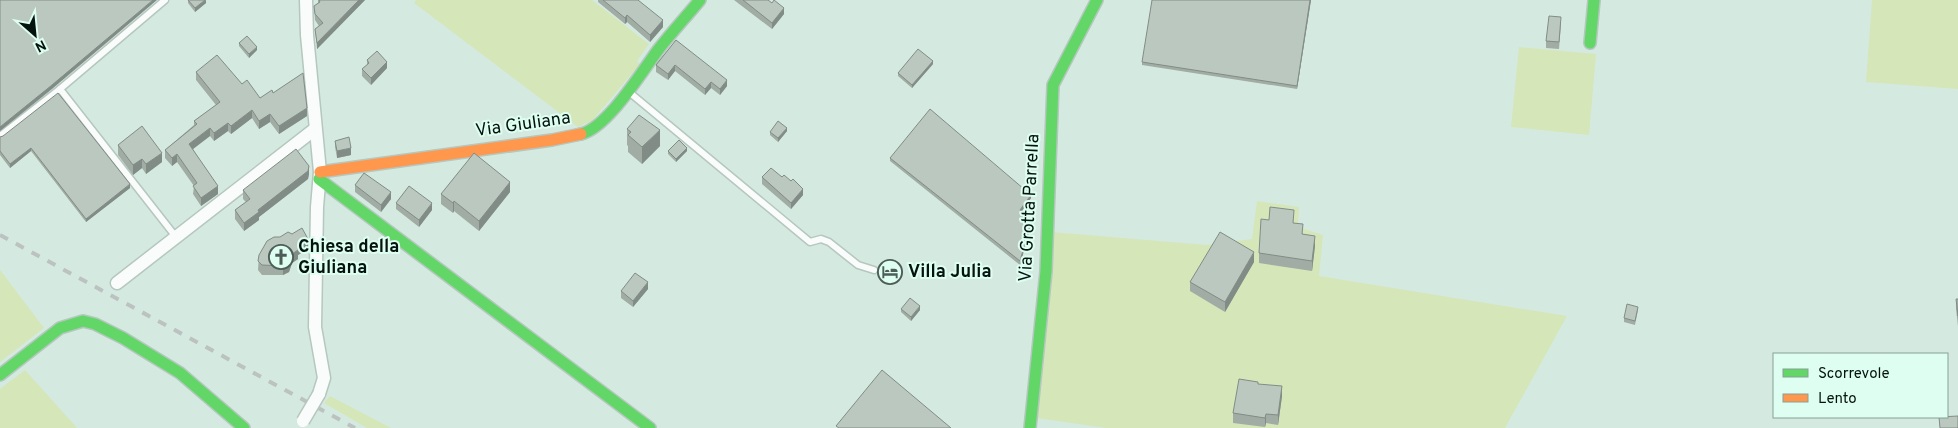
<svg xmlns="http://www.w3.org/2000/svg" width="1958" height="428" font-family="Overpass,sans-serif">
  <rect width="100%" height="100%" fill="#d4eae1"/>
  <g fill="#d5e6b9">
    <polygon points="416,0 592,0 649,44 637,61 640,64 592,121 578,127 414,3"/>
    <polygon points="1872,0 1958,0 1958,89 1866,82"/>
    <polygon points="1519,47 1596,54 1589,135 1511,127"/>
    <polygon points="1257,201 1299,207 1298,227 1323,235 1319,276 1567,316 1505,428 1106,428 1036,418 1051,232 1207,245 1252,239"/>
    <polygon points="0,270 44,328 0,362"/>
    <polygon points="25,370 77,428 0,428 0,389"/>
    <polygon points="330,396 391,428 367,428 324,403"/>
  </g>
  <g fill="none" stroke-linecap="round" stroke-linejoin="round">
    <defs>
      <g id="lane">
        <polyline points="60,89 176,237"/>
        <polyline points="629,92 810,242 821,239 829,242 858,265 874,270"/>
        <polyline points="0,136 60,89 165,0"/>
      </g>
      <g id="street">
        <polyline points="306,0 307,35 320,172 317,207 315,327 324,378 319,394"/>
        <polyline points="117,283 315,129"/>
      </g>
      <g id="fast">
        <polyline points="1590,43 1594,0"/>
        <path d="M 581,134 C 607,128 641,73 658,50 C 671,33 686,17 700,0"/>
        <polyline points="319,179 650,428"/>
        <polyline points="0,375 60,328 83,321 95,324 123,338 180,373 244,428"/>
        <polyline points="1030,428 1046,271 1053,85 1097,0"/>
      </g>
      <polyline id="slow" points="320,172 552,140 581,134"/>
    </defs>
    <use href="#lane" stroke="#b5c7bf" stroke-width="9"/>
    <use href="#street" stroke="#b5c7bf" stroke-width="15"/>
    <use href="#fast" stroke="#b5c7bf" stroke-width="14"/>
    <use href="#slow" stroke="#b5c7bf" stroke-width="14"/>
    <use href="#lane" stroke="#f9fcfa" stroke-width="6"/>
    <use href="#street" stroke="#f9fcfa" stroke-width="12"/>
    <use href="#fast" stroke="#63d668" stroke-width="11"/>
    <use href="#slow" stroke="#ff974d" stroke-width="11"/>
    <polyline stroke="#bcc2c0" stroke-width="4" stroke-dasharray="9 9" stroke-linecap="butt" points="0,235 355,428"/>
    <defs>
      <polyline id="street-bridge" points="303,421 319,394"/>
    </defs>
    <use href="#street-bridge" stroke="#b5c7bf" stroke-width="15" stroke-linecap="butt"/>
    <use href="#street-bridge" stroke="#f9fcfa" stroke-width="12"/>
  </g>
  <g fill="#a0aca4">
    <polygon points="188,0 206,0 206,3 195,12 188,3"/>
    <polygon points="318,0 365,0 317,49 315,29 319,26 315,20 314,6 318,3"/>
    <polygon points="598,0 638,0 663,27 650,42 627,22 625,24 598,2"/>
    <polygon points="734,0 768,0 784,14 772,29"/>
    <polygon points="1311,0 1297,89 1142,65 1142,62"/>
    <polygon points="1561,24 1559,49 1546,48 1546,41"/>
    <polygon points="676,40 727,86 720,95 711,88 705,95 675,71 668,80 656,72 656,65"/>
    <polygon points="239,43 257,50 249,58 239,46"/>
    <polygon points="367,60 387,68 371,85 362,76 362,69 367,65"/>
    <polygon points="933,64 912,88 898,76 898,73"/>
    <polygon points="196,72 242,84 260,98 273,93 307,116 279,134 270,122 259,129 252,118 231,134 228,131 214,141 210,136 193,149 218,194 201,206 193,194 194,186 177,162 172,166 165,158 165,150 194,125 194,121 216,105 196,80"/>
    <polygon points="627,129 660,146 642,164 628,152 628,146 627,145"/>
    <polygon points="787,131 778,142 770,135 770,132"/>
    <polygon points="3,136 130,188 86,222 31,151 10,168 0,155 0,137"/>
    <polygon points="335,141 351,155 337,158 335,147"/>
    <polygon points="118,145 162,162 146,174 142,168 133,175 118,155"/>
    <polygon points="668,151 687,151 676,162 668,154"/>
    <polygon points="890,158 1031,198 1021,212 1031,225 1020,265 890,161"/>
    <polygon points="309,174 308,179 259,217 259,220 244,231 235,219 235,210 246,202 243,199 243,190"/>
    <polygon points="762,177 782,177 803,195 791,209 762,184"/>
    <polygon points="355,185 391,199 381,212 355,192"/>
    <polygon points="510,192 479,231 454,211 453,213 441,204 441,194"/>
    <polygon points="396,203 432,210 419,227 396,209"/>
    <polygon points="1294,223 1303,234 1315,246 1312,271 1259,263 1259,253"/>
    <polygon points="308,249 298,255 298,259 292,263 289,272 283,275 262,275 258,270 259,255"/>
    <polygon points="1254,262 1225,312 1190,291 1190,282"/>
    <polygon points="648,289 633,307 621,298 621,291"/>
    <polygon points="1956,299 1958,299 1958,326 1956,309"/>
    <polygon points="901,309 920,310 911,321 901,312"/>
    <polygon points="1638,310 1635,325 1624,322 1624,318"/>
    <polygon points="1258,384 1282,396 1278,425 1266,423 1265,427 1233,423 1233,413"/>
  </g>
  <g fill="#828c86">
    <polygon points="153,0 157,0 52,89 0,131 0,127"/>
    <polygon points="206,0 206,3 195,12 195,8"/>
    <polygon points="359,0 365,0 317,49 317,43"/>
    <polygon points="1310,0 1311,0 1297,89 1297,86"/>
    <polygon points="784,8 784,14 772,29 772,23"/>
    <polygon points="627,15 627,22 625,24 625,18"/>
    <polygon points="663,20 663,27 650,42 650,35"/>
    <polygon points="257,47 257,50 249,58 249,54"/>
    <polygon points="933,61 933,64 912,88 912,85"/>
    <polygon points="387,62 387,68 371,85 371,78"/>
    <polygon points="675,65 675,71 668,80 668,74"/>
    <polygon points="727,80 727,86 720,95 720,89"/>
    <polygon points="711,82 711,88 705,95 705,89"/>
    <polygon points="307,108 307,116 279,134 279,126"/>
    <polygon points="252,110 252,118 231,134 231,126"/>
    <polygon points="270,114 270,122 259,129 259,121"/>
    <polygon points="228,123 228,131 214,141 214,133"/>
    <polygon points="210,128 210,136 189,152 189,144"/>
    <polygon points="787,128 787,131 778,142 778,138"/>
    <polygon points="660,130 660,146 642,164 642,147"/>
    <polygon points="31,148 31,151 10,168 10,164"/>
    <polygon points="351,148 351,155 337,158 337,151"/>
    <polygon points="687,148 687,151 676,162 676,159"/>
    <polygon points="162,153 162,162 146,174 146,164"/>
    <polygon points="177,154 177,162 172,166 172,158"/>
    <polygon points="142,159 142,168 133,175 133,165"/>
    <polygon points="309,166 309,174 308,179 259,217 259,220 244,231 244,223 258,210"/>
    <polygon points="510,182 510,192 479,231 479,221"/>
    <polygon points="130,184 130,188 86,222 86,219"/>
    <polygon points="218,186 218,194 201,206 201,198"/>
    <polygon points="803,189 803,195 791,209 791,203"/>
    <polygon points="391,192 391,199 381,212 381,205"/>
    <polygon points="1031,195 1031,198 1020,214 1020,210"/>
    <polygon points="454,201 454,211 453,213 453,203"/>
    <polygon points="432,203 432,210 419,227 419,220"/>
    <polygon points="1031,222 1031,225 1020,265 1020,261"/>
    <polygon points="1315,236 1315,246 1312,271 1312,261"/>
    <polygon points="308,239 308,249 298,255 298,259 292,263 289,272 283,275 283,266 298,245"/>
    <polygon points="1254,252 1254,262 1225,312 1225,302"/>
    <polygon points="648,282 648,289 633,307 633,301"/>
    <polygon points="920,306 920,310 911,321 911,317"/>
    <polygon points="1282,386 1282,396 1278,425 1278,415"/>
    <polygon points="1266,414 1266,423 1265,427 1265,418"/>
  </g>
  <g fill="#bac8bf" stroke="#828c86">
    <polygon points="0,0 153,0 52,85 0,127"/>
    <polygon points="188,0 205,0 195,8"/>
    <polygon points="319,0 359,0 317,43 315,29 323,23 315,14 314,6 320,2"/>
    <polygon points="603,0 638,0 663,20 650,35 627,15 625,18"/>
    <polygon points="743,0 768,0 772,3 774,0 784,8 772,23"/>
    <polygon points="1152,0 1310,0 1297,86 1142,62"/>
    <polygon points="1549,16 1561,17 1559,42 1546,41"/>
    <polygon points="247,36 257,47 249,54 239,43"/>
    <polygon points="676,40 727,80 720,89 711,82 705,89 675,65 668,74 656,65"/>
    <polygon points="918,49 933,61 912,85 898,73"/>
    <polygon points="377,51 387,62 371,78 362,69 369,63 367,60"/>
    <polygon points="217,55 242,84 247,80 260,98 272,90 273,93 303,73 307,108 279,126 270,114 259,121 252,110 231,126 228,123 214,133 210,128 189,144 218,186 201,198 193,186 197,183 177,154 172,158 165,150 197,124 194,121 220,102 196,72"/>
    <polygon points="58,93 130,184 86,219 31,148 10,164 0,151 0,137 3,136"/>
    <polygon points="930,109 1031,195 1020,210 1031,222 1020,261 890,158"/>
    <polygon points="639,115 660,130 642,147 628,135 631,132 627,129"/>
    <polygon points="778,121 787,128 778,138 770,132"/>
    <polygon points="142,126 162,153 146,164 142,159 133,165 118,145"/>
    <polygon points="349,137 351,148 337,151 335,141"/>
    <polygon points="679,140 687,148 676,159 668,151"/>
    <polygon points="296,149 309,166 308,171 258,210 259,212 244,223 235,210 250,199 243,190"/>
    <polygon points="474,153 510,182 479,221 454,201 453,203 441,194"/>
    <polygon points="771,168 782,177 784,175 791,181 793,179 803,189 791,203 762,177"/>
    <polygon points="364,173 391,192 381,205 355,185"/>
    <polygon points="409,186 432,203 419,220 396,203"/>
    <polygon points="1270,207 1294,210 1293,223 1303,224 1302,234 1315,236 1312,261 1259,253 1261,219 1269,220"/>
    <polygon points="302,228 308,239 298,245 298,250 292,254 289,262 283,266 262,265 258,261 259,255 267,241 274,237 280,237 288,232 292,234"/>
    <polygon points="1220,232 1254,252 1225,302 1190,282"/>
    <polygon points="635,273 648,282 633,301 621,291"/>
    <polygon points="910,298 920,306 911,317 901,309"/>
    <polygon points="1956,299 1958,299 1958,316"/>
    <polygon points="1627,304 1638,307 1635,321 1624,318"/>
    <polygon points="882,370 951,428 839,428 836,426"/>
    <polygon points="1239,379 1258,382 1258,384 1282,386 1278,415 1266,414 1265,418 1233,413"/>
    <polygon points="1958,416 1958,428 1940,428 1939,417"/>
  </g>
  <defs>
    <symbol id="church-ring" viewBox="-11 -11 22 22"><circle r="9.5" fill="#defef1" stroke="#4d5e58" stroke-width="1.5"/><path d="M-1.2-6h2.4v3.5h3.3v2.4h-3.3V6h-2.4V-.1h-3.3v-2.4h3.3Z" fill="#4d5e58"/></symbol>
    <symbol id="hotel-ring" viewBox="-11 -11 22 22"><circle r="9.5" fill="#defef1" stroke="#4d5e58" stroke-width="1.5"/><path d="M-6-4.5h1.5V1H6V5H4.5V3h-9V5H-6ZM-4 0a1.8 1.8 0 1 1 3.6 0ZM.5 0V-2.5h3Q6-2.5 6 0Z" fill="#4d5e58"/></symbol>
  </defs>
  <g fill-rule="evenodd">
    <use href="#church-ring" x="267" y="243" width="28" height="28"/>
    <use href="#hotel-ring" x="876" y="258" width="28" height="28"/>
  </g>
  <g text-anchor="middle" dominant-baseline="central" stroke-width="4" stroke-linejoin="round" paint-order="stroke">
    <g font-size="18" fill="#05130e" stroke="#defef1">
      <text transform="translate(523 125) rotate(-8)">Via Giuliana</text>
      <text transform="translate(1030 208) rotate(-87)">Via Grotta Parrella</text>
    </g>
    <g font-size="18" font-weight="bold" fill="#05130e" stroke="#defef1" text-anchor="start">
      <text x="298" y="247">Chiesa della<tspan x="298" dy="21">Giuliana</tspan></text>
      <text x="908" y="272">Villa Julia</text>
    </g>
  </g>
  <rect x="1773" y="353" width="175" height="65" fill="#defef1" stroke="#87a096"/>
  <rect x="1783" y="369" width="25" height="8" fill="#63d668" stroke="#87a096"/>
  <text x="1818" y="378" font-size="15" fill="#05130e">Scorrevole</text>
  <rect x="1783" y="394" width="25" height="8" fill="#ff974d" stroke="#87a096"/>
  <text x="1818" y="403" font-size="15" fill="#05130e">Lento</text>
  <g transform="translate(35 35) rotate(153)" stroke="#defef1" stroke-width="4" paint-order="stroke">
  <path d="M0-4L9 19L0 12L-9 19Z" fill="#05130e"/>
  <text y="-8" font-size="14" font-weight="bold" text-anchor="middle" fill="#05130e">N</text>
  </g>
</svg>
